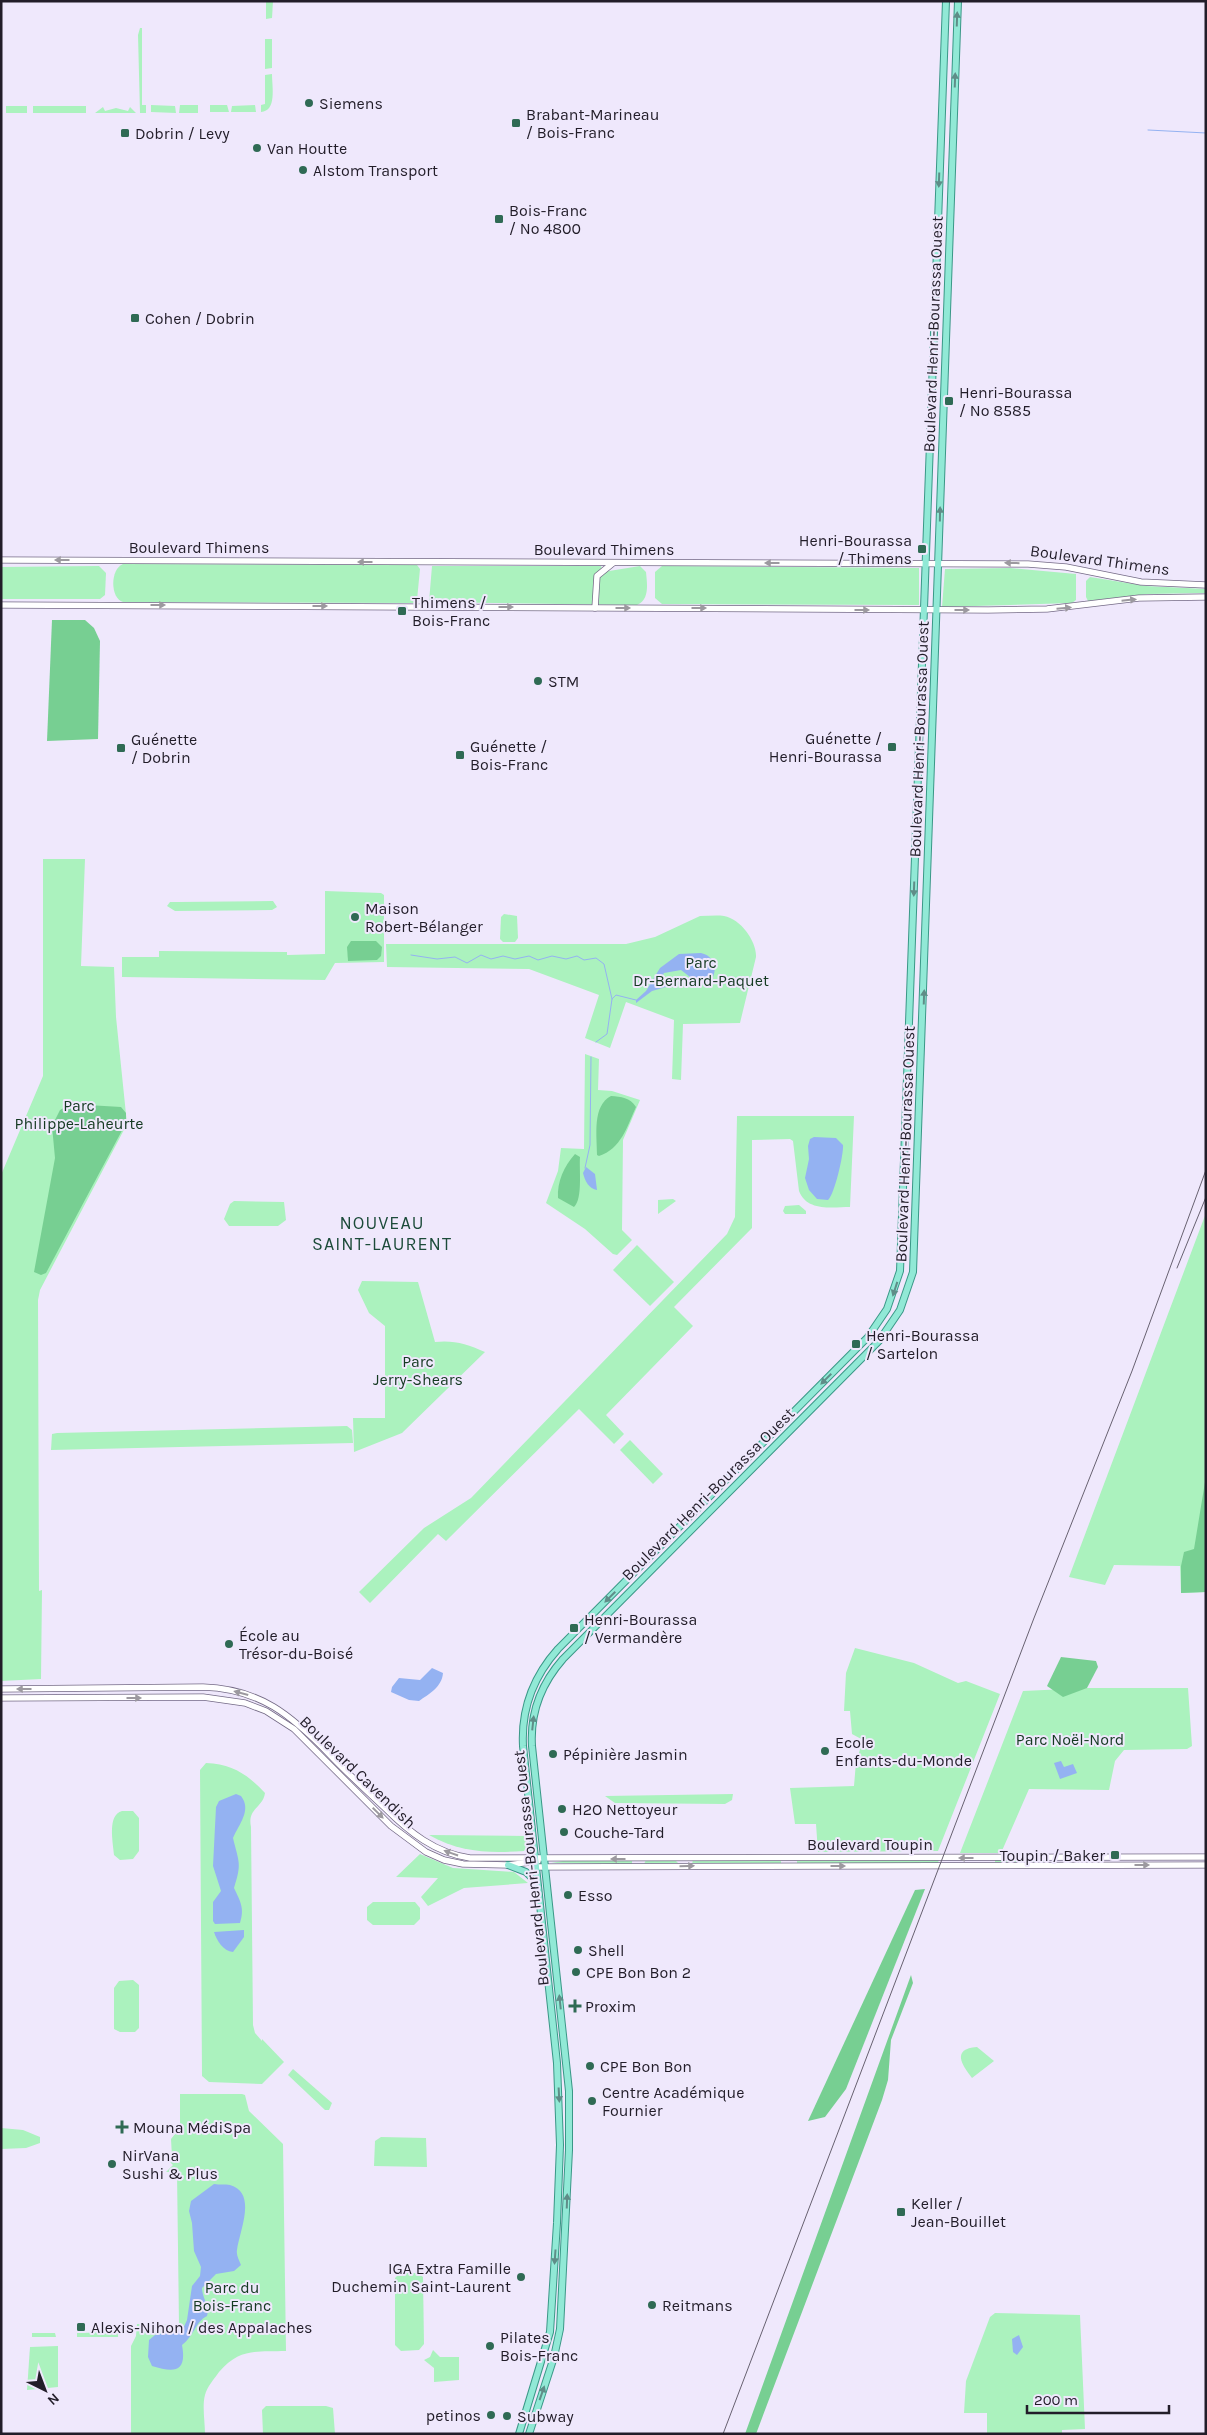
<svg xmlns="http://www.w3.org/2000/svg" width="1207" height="2435" font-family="Karla,sans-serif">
  <rect width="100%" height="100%" fill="#efe8fc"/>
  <g fill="#abf2be">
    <polygon points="266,1 273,1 272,18 266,19"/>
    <polygon points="140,28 142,28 142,105 146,105 146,113 140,113 138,35"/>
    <polygon points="265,39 272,39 272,68 265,69"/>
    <path d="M 272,74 C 272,87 277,111 261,112 L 261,105 L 265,104 L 265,75 Z"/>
    <polygon points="151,105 175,106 176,113 151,112"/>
    <polygon points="180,105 198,105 198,113 179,113"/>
    <polygon points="210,105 227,105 229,112 210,112"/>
    <rect x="6" y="106" width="21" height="7"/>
    <rect x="33" y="106" width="53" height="7"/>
    <polygon points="232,106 255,105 256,112 231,112"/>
    <polygon points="103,107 105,111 116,108 128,111 130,107 136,113 95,113"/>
    <path d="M 123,564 L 417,565 L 420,569 L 417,600 L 415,603 L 123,602 C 110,598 110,569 123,564 Z"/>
    <polygon points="99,566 106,573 105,595 100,599 1,599 1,567"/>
    <path d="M 432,566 L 601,566 L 603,572 L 640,566 L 646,572 C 647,583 650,600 637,605 L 429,602 Z"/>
    <polygon points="662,566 919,568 919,605 662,604 655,598 655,572"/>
    <polygon points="1010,568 1076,574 1076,600 1072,603 942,607 945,569"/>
    <polygon points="1090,577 1146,586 1206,589 1206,593 1148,594 1088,601 1086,597 1086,581"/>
    <polygon points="43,859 85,859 81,966 114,967 116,1017 127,1124 40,1290 38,1300 39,1591 42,1590 41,1679 1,1681 1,1175 43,1076"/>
    <polygon points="325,891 381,893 384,895 384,962 335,963 325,980 122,977 122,957 159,957 159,951 287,952 287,955 325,954"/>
    <polygon points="273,901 277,907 272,910 175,911 167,906 170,902 177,902"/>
    <polygon points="504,914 517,916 518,938 515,942 503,942 500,939 501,917"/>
    <path d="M 700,916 C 708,916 717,915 724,916 C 741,919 757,942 756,957 L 740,1023 L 683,1024 L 681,1080 L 672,1079 L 674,1020 L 626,1002 L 610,1048 L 585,1038 L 599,995 L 529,969 L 387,967 L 386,944 L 626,944 L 655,937 Z"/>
    <polygon points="585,1054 599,1059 598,1090 612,1091 640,1100 623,1140 622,1230 632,1240 617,1255 613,1254 585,1229 546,1203 558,1171 561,1148 584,1149"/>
    <path d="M 737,1116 L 854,1116 L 850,1207 C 833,1207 807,1212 799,1191 L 793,1141 L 790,1139 L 752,1140 L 752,1228 L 674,1307 L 693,1326 L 606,1415 L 624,1434 L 614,1444 L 579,1409 L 446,1541 L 438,1534 L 370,1603 L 359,1592 L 424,1528 L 471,1498 L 727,1234 L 735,1217 Z"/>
    <polygon points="658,1200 673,1199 676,1201 658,1214"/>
    <polygon points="234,1201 284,1202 286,1220 278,1226 229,1226 224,1219 230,1204"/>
    <polygon points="799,1205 806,1211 806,1214 785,1214 783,1211 785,1206"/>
    <polygon points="1206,1213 1206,1592 1181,1593 1180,1566 1114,1565 1105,1585 1069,1577"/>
    <polygon points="637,1245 674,1282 650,1306 613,1270"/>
    <path d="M 362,1281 L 418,1282 L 435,1342 C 454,1340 467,1344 485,1352 L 402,1433 L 354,1452 L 353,1418 L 385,1418 L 385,1326 L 369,1313 L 358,1290 Z"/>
    <polygon points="347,1426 352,1430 353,1443 51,1450 52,1434 57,1433"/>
    <polygon points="630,1440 663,1474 653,1484 620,1450"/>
    <polygon points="855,1648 914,1663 958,1683 966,1681 1000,1694 938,1851 818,1852 816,1824 795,1824 790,1788 854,1786 856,1762 863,1740 852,1734 850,1711 844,1711 846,1673"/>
    <polygon points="1087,1688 1188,1688 1192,1746 1187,1749 1124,1750 1115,1761 1109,1790 1029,1789 1001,1853 960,1853 1023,1691"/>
    <path d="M 206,1763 C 233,1764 248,1775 265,1793 C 263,1808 247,1808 251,1827 L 253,2025 L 255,2033 L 262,2041 L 262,2039 L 284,2062 L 262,2084 L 209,2082 L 202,2076 L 200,1770 Z"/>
    <polygon points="733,1794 732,1800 725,1804 615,1803 605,1796"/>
    <path d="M 122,1811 L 133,1811 L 139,1818 L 139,1851 L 133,1859 L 120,1860 L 114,1855 C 113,1842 107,1815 122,1811 Z"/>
    <path d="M 429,1835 L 526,1836 L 527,1847 L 524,1851 C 490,1853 460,1853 429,1835 Z"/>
    <polygon points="420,1854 453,1868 514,1872 528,1883 464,1888 428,1906 421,1897 438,1878 396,1877"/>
    <polygon points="939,1859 938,1864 797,1864 797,1860"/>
    <polygon points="995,1859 1044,1859 1044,1864 995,1863"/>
    <polygon points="630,1860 632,1861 632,1864 551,1863 563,1861"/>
    <polygon points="646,1860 675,1860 678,1863 644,1864"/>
    <polygon points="693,1860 781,1860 781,1864 692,1864"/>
    <polygon points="373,1902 415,1902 420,1908 420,1919 414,1925 373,1925 367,1920 367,1907"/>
    <polygon points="119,1981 133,1980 139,1985 139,2028 135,2032 120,2032 114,2029 114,1988"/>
    <path d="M 977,2047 L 994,2061 L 972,2078 C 962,2065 951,2049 977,2047 Z"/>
    <polygon points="293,2069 332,2103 329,2110 325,2110 288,2075"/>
    <path d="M 180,2094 L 242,2094 L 245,2095 L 249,2111 L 283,2144 L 286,2351 C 256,2352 240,2348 219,2372 C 214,2379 207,2387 205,2395 C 202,2406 205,2422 205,2434 L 131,2434 L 131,2346 L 136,2336 L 137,2324 L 179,2325 L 177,2172 L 166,2172 L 173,2165 L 170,2162 L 172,2157 L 171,2139 L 175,2134 L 176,2125 L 180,2123 Z"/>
    <polygon points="1,2128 23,2130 40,2137 40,2143 26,2148 1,2149"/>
    <polygon points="381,2137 426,2138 427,2167 374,2166 375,2141"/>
    <polygon points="400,2273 418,2273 423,2277 424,2344 419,2350 401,2351 395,2345 395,2278"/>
    <polygon points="995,2313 1080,2315 1085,2429 1062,2430 1062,2434 987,2434 987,2413 964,2413 966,2381 990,2317"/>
    <polygon points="118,2332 118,2337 77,2337 77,2333"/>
    <polygon points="32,2333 55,2333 56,2337 32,2337"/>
    <polygon points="58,2346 58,2387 27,2390 30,2347"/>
    <polygon points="433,2350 440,2357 459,2357 459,2380 434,2382 434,2368 424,2360 430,2357"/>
    <polygon points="266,2406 326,2406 333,2408 335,2434 263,2434 262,2410"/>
  </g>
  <g fill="#77cf92">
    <polygon points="52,620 85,620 94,628 100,641 98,739 47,741"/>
    <polygon points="351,941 376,941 382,947 381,956 377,960 348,961 347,947"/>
    <path d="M 611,1096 C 621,1097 630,1097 636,1107 C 627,1127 621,1149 599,1156 L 597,1155 C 597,1135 592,1106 611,1096 Z"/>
    <polygon points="71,1104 121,1107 126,1113 126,1123 46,1273 41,1275 34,1272 55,1158 52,1126 60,1110"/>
    <path d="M 575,1154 L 580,1157 C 579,1169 583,1199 574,1207 L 558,1198 C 557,1182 564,1166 575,1154 Z"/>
    <polygon points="1206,1476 1206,1592 1181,1593 1181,1566 1184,1552 1194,1549"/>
    <polygon points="1061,1657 1096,1661 1098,1667 1087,1688 1063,1697 1047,1686"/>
    <polygon points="925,1889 846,2089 825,2117 808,2121 915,1890"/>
    <polygon points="911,1975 913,1983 891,2040 888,2080 882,2100 756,2434 745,2434"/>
  </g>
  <g fill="#94b2f2">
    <path d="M 701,953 C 714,956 718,968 712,979 L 705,984 L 699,984 L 681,970 L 664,973 L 661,978 L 666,983 L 666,987 L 652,991 L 636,1003 L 636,1000 L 646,991 L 660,968 L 679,954 Z"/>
    <path d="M 814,1137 L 836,1138 L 843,1145 C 844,1154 834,1196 828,1200 L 817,1199 L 809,1190 L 805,1178 L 809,1159 L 808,1146 L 810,1139 Z"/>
    <path d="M 586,1167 L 595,1174 L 597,1190 C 589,1189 585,1181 583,1173 Z"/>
    <path d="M 432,1668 L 443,1673 C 442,1687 429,1694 419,1701 L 409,1700 L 391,1692 L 392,1687 L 399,1678 L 420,1680 Z"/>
    <polygon points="1061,1761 1064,1767 1073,1764 1077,1773 1060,1779 1054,1763"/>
    <path d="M 236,1794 L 241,1796 C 252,1810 239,1824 233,1838 C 239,1863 242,1863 234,1888 C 240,1901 245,1908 240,1923 L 215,1924 L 213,1921 L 213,1902 L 221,1891 L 213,1866 L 216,1807 L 219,1801 Z"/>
    <path d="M 244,1930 L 244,1937 L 233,1952 C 223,1951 217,1941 214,1932 Z"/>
    <path d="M 214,2184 C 220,2185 225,2184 230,2185 C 258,2193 239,2232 237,2250 C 236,2255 239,2260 241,2265 L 234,2271 L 216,2274 L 202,2288 C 202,2298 210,2306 207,2316 C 195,2322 194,2336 182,2345 C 187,2372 175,2373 152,2366 L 148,2357 L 149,2340 L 155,2335 L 183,2329 L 187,2320 L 192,2286 L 200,2276 L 201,2267 L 194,2251 L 192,2223 L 189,2211 L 191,2201 Z"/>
    <polygon points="1019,2335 1023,2347 1017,2355 1013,2352 1012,2339"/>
  </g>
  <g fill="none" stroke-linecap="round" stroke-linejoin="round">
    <g stroke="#94b2f2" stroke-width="1">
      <polyline points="1148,130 1206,133"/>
      <polyline points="411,955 437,959 455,957 467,963 481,955 491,959 503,956 515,959 529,956 538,960 552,956 566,959 577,956 584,960 596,958 604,964 612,999"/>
      <polyline points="596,1042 607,1034 612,999 616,995 636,1000"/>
      <polyline points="585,1168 590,1145 591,1057"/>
    </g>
    <defs>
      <g id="secondary">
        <polyline points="1,560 1028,564 1066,567 1141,582 1206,585"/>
        <polyline points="1,605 988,610 1047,609 1139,598 1206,597"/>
        <polyline points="595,608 597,576 613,563"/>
        <path d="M 1,1689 L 203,1687 C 261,1689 291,1715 330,1755 C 348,1774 367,1791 385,1808 C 409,1832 435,1853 470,1858 L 1206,1857"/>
        <polyline points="1,1698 203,1697 245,1703 266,1711 294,1729 391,1826 426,1852 444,1860 463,1864 508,1865 538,1861"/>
        <polyline points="535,1867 1206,1865"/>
      </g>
      <g id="primary">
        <polyline points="508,1865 526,1872 536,1882"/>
        <path d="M 519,2434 L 550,2332 L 557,2223 L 560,2145 L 557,2063 L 523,1746 C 521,1708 533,1677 558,1649 L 868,1337 L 887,1309 L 900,1271 L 946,1"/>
        <path d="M 529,2434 L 554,2357 L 560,2329 L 569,2150 L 569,2091 L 532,1746 C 530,1713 541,1684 563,1659 L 879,1341 L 900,1310 L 913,1272 L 958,1"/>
      </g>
    </defs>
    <use href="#secondary" stroke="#746a86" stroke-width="7"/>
    <use href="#primary" stroke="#3a9887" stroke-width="8"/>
    <use href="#secondary" stroke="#fff" stroke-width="5.5"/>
    <use href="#primary" stroke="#91e9d6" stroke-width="6"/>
    <g stroke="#676170" stroke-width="1">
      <polyline points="1177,1268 1206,1197"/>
      <polyline points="723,2434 1034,1618 1132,1371 1206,1170"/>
    </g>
  </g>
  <defs><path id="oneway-solid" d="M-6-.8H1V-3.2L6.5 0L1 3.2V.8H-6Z" transform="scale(1.25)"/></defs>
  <g fill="#5f8d88">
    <use href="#oneway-solid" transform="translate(957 19) rotate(-88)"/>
    <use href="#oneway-solid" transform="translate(955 80) rotate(-88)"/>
    <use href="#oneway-solid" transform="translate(939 180) rotate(92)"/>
    <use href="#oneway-solid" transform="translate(940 514) rotate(-89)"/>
    <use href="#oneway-solid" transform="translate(914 889) rotate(92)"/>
    <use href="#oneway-solid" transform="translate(924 997) rotate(-88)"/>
    <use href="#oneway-solid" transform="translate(895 1289) rotate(108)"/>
    <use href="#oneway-solid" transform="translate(826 1379) rotate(135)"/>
    <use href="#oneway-solid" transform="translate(610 1597) rotate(135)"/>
    <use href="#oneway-solid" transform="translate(533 1723) rotate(-84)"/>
    <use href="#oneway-solid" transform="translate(560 2002) rotate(-96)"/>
    <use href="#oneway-solid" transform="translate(559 2095) rotate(87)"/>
    <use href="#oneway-solid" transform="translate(567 2201) rotate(-88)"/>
    <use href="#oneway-solid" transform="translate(555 2257) rotate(94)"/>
    <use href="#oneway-solid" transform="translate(542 2393) rotate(-71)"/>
  </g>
  <g fill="#9c999f">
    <use href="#oneway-solid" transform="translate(62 560) rotate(-180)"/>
    <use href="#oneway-solid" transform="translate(365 562) rotate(-180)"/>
    <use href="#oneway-solid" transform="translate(772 563) rotate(-180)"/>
    <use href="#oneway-solid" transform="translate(1012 563) rotate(-179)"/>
    <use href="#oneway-solid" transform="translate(1129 600) rotate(-6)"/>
    <use href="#oneway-solid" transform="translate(158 605)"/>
    <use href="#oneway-solid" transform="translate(320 606)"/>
    <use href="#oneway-solid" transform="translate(506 607)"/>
    <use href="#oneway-solid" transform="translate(623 608)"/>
    <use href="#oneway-solid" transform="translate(699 608)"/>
    <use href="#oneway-solid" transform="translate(1064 608) rotate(-5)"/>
    <use href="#oneway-solid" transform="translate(862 610)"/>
    <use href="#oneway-solid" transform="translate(962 610)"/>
    <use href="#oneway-solid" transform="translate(24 1689) rotate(180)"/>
    <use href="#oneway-solid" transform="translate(241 1693) rotate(-165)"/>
    <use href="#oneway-solid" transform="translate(134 1698)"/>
    <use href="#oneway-solid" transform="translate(378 1813) rotate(45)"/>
    <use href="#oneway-solid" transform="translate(451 1853) rotate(-161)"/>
    <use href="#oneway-solid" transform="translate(966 1858) rotate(180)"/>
    <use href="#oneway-solid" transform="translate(618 1859) rotate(-180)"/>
    <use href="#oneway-solid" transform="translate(1142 1865)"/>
    <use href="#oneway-solid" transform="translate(687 1866) rotate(-1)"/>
    <use href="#oneway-solid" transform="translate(838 1866)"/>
  </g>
  <g fill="#2f6a54" stroke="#efe8fc" stroke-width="2">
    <circle cx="309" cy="103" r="5"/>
    <rect x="511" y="118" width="10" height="10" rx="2.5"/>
    <rect x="120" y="128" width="10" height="10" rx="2.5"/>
    <circle cx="257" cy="148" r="5"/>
    <circle cx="303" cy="170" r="5"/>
    <rect x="494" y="214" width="10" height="10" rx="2.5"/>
    <rect x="130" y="313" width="10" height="10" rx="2.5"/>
    <rect x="944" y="396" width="10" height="10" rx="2.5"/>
    <rect x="917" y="544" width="10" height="10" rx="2.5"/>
    <rect x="397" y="606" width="10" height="10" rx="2.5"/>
    <circle cx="538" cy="681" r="5"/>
    <rect x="887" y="742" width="10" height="10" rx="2.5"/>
    <rect x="116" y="743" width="10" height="10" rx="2.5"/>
    <rect x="455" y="750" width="10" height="10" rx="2.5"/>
    <circle cx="355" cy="917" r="5"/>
    <rect x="851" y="1339" width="10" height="10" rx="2.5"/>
    <rect x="569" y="1623" width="10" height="10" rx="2.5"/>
    <circle cx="229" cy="1644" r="5"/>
    <circle cx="825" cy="1751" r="5"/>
    <circle cx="553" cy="1754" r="5"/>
    <circle cx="562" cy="1809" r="5"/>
    <circle cx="564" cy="1832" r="5"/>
    <rect x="1110" y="1850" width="10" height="10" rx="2.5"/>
    <circle cx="568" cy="1895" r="5"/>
    <circle cx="578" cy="1950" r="5"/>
    <circle cx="576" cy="1972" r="5"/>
    <path d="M572.5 1998.5h5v5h5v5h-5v5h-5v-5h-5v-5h5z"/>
    <circle cx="590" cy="2066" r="5"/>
    <circle cx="592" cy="2101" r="5"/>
    <path d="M119.5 2119.5h5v5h5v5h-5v5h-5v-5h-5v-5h5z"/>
    <circle cx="112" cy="2164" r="5"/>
    <rect x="896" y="2207" width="10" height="10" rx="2.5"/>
    <circle cx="521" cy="2277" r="5"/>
    <circle cx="652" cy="2305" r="5"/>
    <rect x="76" y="2322" width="10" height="10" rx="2.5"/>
    <circle cx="490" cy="2346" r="5"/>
    <circle cx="491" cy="2415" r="5"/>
    <circle cx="507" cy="2416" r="5"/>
  </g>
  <g text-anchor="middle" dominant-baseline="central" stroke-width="4" stroke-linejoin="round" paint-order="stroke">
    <g font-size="16" fill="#221d29" stroke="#efe8fc" text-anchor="start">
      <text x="319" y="103">Siemens</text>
      <text x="526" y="114">Brabant-Marineau<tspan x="526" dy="18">/ Bois-Franc</tspan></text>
      <text x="135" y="133">Dobrin / Levy</text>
      <text x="267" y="148">Van Houtte</text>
      <text x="313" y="170">Alstom Transport</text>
      <text x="509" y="210">Bois-Franc<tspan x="509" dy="18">/ No 4800</tspan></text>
      <text x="145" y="318">Cohen / Dobrin</text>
      <text x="959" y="392">Henri-Bourassa<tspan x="959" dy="18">/ No 8585</tspan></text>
      <text x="912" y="540" text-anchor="end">Henri-Bourassa<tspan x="912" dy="18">/ Thimens</tspan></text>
      <text x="412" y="602">Thimens /<tspan x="412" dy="18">Bois-Franc</tspan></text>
      <text x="548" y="681">STM</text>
      <text x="882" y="738" text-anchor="end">Guénette /<tspan x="882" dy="18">Henri-Bourassa</tspan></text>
      <text x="131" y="739">Guénette<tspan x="131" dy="18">/ Dobrin</tspan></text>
      <text x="470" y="746">Guénette /<tspan x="470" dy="18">Bois-Franc</tspan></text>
      <text x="365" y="908">Maison<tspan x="365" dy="18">Robert-Bélanger</tspan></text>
      <text x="866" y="1335">Henri-Bourassa<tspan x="866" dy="18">/ Sartelon</tspan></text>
      <text x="584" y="1619">Henri-Bourassa<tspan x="584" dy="18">/ Vermandère</tspan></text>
      <text x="239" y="1635">École au<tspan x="239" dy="18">Trésor-du-Boisé</tspan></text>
      <text x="835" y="1742">Ecole<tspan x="835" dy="18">Enfants-du-Monde</tspan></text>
      <text x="563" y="1754">Pépinière Jasmin</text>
      <text x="572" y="1809">H2O Nettoyeur</text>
      <text x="574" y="1832">Couche-Tard</text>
      <text x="1105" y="1855" text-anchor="end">Toupin / Baker</text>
      <text x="578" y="1895">Esso</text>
      <text x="588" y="1950">Shell</text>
      <text x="586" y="1972">CPE Bon Bon 2</text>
      <text x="585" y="2006">Proxim</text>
      <text x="600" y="2066">CPE Bon Bon</text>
      <text x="602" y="2092">Centre Académique<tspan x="602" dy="18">Fournier</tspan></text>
      <text x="133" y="2127">Mouna MédiSpa</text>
      <text x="122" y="2155">NirVana<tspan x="122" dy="18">Sushi &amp; Plus</tspan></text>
      <text x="911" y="2203">Keller /<tspan x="911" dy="18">Jean-Bouillet</tspan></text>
      <text x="511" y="2268" text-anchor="end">IGA Extra Famille<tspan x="511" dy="18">Duchemin Saint-Laurent</tspan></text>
      <text x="662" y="2305">Reitmans</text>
      <text x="91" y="2327">Alexis-Nihon / des Appalaches</text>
      <text x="500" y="2337">Pilates<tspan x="500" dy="18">Bois-Franc</tspan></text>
      <text x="481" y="2415" text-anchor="end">petinos</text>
      <text x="517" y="2416">Subway</text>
    </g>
    <g font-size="16" fill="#221d29" stroke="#efe8fc">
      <text transform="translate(933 334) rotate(-88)">Boulevard Henri-Bourassa Ouest</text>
      <text x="199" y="547">Boulevard Thimens</text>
      <text x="604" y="549">Boulevard Thimens</text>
      <text transform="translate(1100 560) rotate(8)">Boulevard Thimens</text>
      <text transform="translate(919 739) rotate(-88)">Boulevard Henri-Bourassa Ouest</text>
      <text transform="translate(905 1144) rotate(-88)">Boulevard Henri-Bourassa Ouest</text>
      <text transform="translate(708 1494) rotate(-45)">Boulevard Henri-Bourassa Ouest</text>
      <text transform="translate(358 1772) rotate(44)">Boulevard Cavendish</text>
      <text x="870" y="1844">Boulevard Toupin</text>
      <text transform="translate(531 1868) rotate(-96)">Boulevard Henri-Bourassa Ouest</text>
    </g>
    <g font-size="16" fill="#153a22" stroke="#efe8fc">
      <text x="701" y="962">Parc<tspan x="701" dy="18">Dr-Bernard-Paquet</tspan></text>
      <text x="79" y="1105">Parc<tspan x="79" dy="18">Philippe-Laheurte</tspan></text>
      <text x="418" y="1361">Parc<tspan x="418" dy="18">Jerry-Shears</tspan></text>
      <text x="1070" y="1739">Parc Noël-Nord</text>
      <text x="232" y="2287">Parc du<tspan x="232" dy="18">Bois-Franc</tspan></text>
    </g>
    <g font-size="18" letter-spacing="1" fill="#1c4b3a" stroke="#efe8fc">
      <text x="382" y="1223">NOUVEAU<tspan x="382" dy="21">SAINT-LAURENT</tspan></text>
    </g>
  </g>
  <rect width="1207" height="2435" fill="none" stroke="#221d29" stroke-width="5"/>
  <g transform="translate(45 2390) rotate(138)" stroke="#efe8fc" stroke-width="4" paint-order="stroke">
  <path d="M0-4L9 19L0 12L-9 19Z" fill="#221d29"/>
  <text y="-8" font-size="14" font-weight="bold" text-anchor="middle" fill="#221d29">N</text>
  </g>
  <path d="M1027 2405v8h142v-8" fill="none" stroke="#221d29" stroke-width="2.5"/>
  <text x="1034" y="2405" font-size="15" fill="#221d29" stroke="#efe8fc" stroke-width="4" paint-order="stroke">200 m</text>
</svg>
